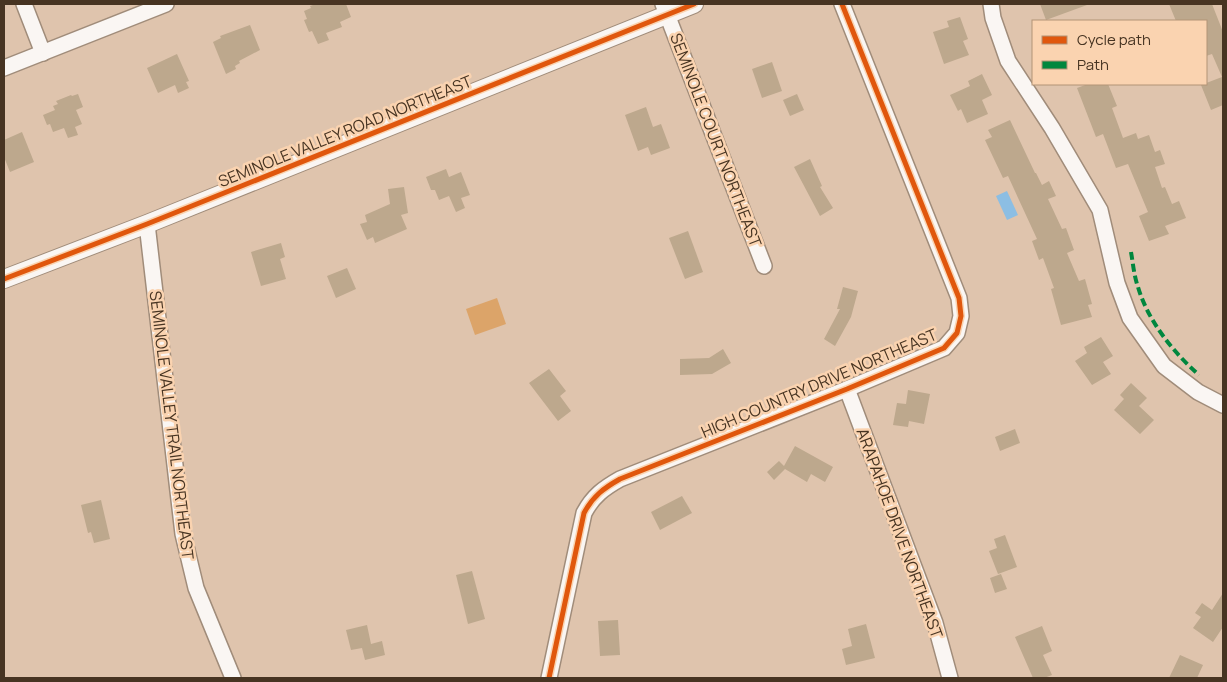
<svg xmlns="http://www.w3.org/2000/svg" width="1227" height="682" font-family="Manrope,sans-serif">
  <rect width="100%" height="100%" fill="#dfc4ad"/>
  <polygon fill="#dca469" points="497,298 506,324 475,335 466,309"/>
  <polygon fill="#8cbee3" points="1007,191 1018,215 1007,220 996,196"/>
  <g fill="#bda88d">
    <polygon points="316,4 346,4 351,17 340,22 342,27 326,33 329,40 318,44 312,31 309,32 304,20 307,19 304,11 311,8 310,6"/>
    <polygon points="1040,4 1087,4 1087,5 1046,20"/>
    <polygon points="1169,4 1212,4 1223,32 1223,105 1211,110 1201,85 1222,77 1212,54 1206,56 1206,21 1176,21"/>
    <polygon points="960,17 968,39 963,41 969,55 944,64 933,32 949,27 947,21"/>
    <polygon points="250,25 260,50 239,61 240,63 235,66 236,69 226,74 213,42 221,38 220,36"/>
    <polygon points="177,54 189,81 186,82 189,88 178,93 175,85 158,93 147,68"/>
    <polygon points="772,62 782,91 762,98 752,69"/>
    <polygon points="982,74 992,95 982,100 988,114 967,123 961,109 958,111 950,95 970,86 968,81"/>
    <polygon points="1088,84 1108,84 1117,106 1112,108 1123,138 1136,133 1138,139 1149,135 1155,152 1160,150 1165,164 1155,167 1162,188 1165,187 1172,204 1179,201 1186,218 1165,226 1169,234 1149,241 1139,216 1148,212 1128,164 1116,168 1103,134 1096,137 1077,88"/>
    <polygon points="78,94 83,107 76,110 82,124 75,127 78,135 68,138 64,128 53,132 50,124 47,125 43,115 55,110 53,106 58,104 56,101 71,95 72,96"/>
    <polygon points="797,94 804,110 790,116 783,100"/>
    <polygon points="646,107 653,127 661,124 670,148 651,155 648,147 638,151 625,115"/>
    <polygon points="1010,120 1035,173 1036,173 1042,185 1049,181 1056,196 1048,199 1062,229 1066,228 1074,250 1067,253 1079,281 1085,279 1092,304 1088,305 1092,317 1061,325 1051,289 1054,288 1043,258 1039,260 1032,241 1037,239 1008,176 1003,178 985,140 992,137 988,130"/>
    <polygon points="22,132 34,162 10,172 4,157 4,140"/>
    <polygon points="810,159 822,186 820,187 833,208 820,216 794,167"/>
    <polygon points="446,169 449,177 461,172 470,195 461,198 465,208 456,212 449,196 439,200 435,190 431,190 426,177"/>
    <polygon points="404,187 408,213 401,215 407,229 375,243 373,237 367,240 360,224 367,222 365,215 390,204 388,189"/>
    <polygon points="688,231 703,272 685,279 669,238"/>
    <polygon points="281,243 285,257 280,259 286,279 261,286 251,252"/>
    <polygon points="347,268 356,289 336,298 327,276"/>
    <polygon points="843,287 858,291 851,317 835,346 824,339 840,309 837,309"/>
    <polygon points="1101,337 1113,356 1103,362 1111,374 1092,385 1075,361 1087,353 1084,347"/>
    <polygon points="723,349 731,363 712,374 680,375 680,359 709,358"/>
    <polygon points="549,369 566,391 560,396 571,411 558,421 529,383"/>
    <polygon points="1131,383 1147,398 1139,406 1154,420 1140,434 1114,410 1124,399 1120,395"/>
    <polygon points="908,390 930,394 924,424 909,421 908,427 893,425 897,403 906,404"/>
    <polygon points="1015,429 1020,443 1000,451 995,437"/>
    <polygon points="795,446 833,467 825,482 811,474 807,482 785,469 774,480 767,472 779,461 784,466"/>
    <polygon points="682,496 692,513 660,530 651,512"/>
    <polygon points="101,500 110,539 94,543 91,532 88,533 81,505"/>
    <polygon points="1005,535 1017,567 998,574 989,551 997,548 994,539"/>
    <polygon points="472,571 485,619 468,624 456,575"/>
    <polygon points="1001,574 1007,589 995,593 990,578"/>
    <polygon points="1223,593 1223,627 1213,642 1193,628 1201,617 1195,613 1202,603 1212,610"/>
    <polygon points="618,620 620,655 600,656 598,621"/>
    <polygon points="866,624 875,658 846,665 842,649 852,646 848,629"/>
    <polygon points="367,625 371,644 382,641 385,655 365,660 362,648 351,650 346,630"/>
    <polygon points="1042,626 1052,651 1043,655 1052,675 1044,678 1033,678 1015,637"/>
    <polygon points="1180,655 1203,665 1197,678 1169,678"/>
  </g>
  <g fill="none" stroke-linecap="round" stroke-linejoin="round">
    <defs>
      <g id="minor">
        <polyline points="24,4 43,53"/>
        <polyline points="663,4 764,266"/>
        <polyline points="991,4 993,18 1008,61 1052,128 1100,210 1117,283 1130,318 1164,366 1198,392 1223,405"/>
        <polyline points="4,68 166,4"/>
        <polyline points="147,224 183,534 196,588 233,678"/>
        <polyline points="847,389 935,623 950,678"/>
        <path d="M 549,678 L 584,513 C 593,496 604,488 620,479 L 847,389 L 944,348 L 957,333 L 961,316 L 959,298 L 842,4"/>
      </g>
      <polyline id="tertiary" points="4,279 147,224 694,4"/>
    </defs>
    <use href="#minor" stroke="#a08c7a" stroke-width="18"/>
    <use href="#tertiary" stroke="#a08c7a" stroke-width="20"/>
    <use href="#minor" stroke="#faf6f3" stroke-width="15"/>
    <use href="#tertiary" stroke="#faf6f3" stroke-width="18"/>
    <path stroke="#00873e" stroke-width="4" stroke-dasharray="8 4" stroke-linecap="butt" d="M 1131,252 C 1133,263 1134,276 1138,287 C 1148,321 1173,352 1199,375"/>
    <defs>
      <g id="cycleway">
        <polyline points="4,279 147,224 694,4"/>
        <path d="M 549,678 L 584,513 C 593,496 604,488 620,479 L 847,389 L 944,348 L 957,333 L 961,316 L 959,298 L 842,4"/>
      </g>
    </defs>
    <use href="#cycleway" stroke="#fad3b0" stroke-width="8"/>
    <use href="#cycleway" stroke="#e0570d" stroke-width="5"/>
  </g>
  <g text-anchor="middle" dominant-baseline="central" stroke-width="5" stroke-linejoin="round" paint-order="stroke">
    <g font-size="16" fill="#473422" stroke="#fad3b0">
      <text transform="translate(345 131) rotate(-22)">SEMINOLE VALLEY ROAD NORTHEAST</text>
      <text transform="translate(716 140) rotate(69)">SEMINOLE COURT NORTHEAST</text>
      <text transform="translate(819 383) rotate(-23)">HIGH COUNTRY DRIVE NORTHEAST</text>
      <text transform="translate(172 425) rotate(83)">SEMINOLE VALLEY TRAIL NORTHEAST</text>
      <text transform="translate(900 533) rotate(70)">ARAPAHOE DRIVE NORTHEAST</text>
    </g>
  </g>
  <rect width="1227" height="682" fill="none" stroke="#473422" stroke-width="10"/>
  <rect x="1032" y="20" width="175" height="65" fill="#fad3b0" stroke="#b29377"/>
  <rect x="1042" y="36" width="25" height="8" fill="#e0570d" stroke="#b29377"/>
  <text x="1077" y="45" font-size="15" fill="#473422">Cycle path</text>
  <rect x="1042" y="61" width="25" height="8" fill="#00873e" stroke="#b29377"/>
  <text x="1077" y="70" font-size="15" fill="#473422">Path</text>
</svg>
